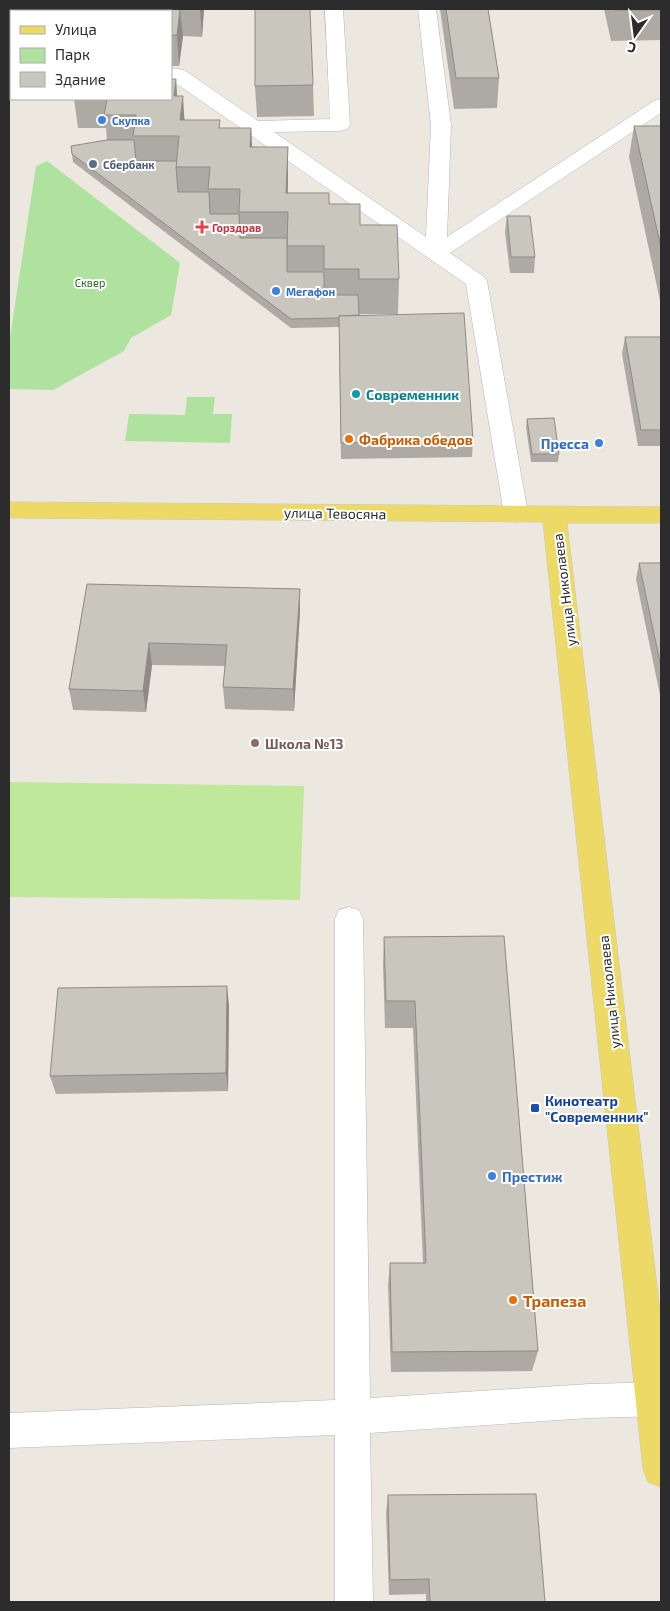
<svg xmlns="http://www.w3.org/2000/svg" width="670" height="1611" font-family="'Exo 2',sans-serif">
  <rect width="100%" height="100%" fill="#ede8df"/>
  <g fill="#afe29e">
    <polygon points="47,161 180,263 171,315 131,338 124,351 53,390 9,389 9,344 36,166"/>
    <polygon points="187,397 215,397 213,414 232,414 230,443 125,441 129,414 185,415"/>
  </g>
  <polygon fill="#c0e89a" points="9,782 304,786 300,900 9,897"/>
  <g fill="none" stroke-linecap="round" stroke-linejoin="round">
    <defs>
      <g id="minor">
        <rect x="16" y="9" width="18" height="2"/>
        <polygon points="325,9 343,9 350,125 347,129 340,131 274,132 426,237 431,125 418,9 436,9 451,125 447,237 654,101 661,99 661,113 450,253 483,276 487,281 528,514 524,520 516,522 508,520 504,514 466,284 171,80 171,68 184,70 258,121 330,119"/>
        <polygon points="11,64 11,75 9,76 9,65"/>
        <polygon points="349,907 359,910 363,919 370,1398 589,1384 661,1382 661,1416 589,1418 370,1433 373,1602 335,1602 335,1435 9,1448 9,1413 335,1400 335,919 339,910"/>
      </g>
      <polygon id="major" points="9,502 661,507 661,523 567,523 661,1320 661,1487 648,1482 643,1469 543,522 9,518"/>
    </defs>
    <use href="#minor" stroke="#b2b4bf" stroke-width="1"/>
    <use href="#major" stroke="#c8c8c8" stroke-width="1"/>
    <use href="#minor" fill="#fff" fill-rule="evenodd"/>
    <use href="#major" fill="#edd965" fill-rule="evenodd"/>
  </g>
  <g fill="#adaaa3">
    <polygon points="72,9 204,9 202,37 183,36 179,66 171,66 171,11"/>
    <polygon points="440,9 488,9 499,78 497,108 454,109"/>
    <polygon points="604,9 661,9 661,40 611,41"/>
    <polygon points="176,79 177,96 185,120 220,128 251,128 252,147 288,147 288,193 329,204 360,225 399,279 398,314 359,314 359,315 473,440 472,457 341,459 339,327 291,328 73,162 71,146 107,140 106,128 78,128 74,99 171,99"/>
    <polygon points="313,85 314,116 257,117 255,86"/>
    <polygon points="634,126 661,126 661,305 629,157"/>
    <polygon points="507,216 535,257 534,273 510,273 505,232"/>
    <polygon points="625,337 661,337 661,446 638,446 622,354"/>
    <polygon points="527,419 559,454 558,462 531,462 526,427"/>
    <polygon points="639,563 661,563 661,700 636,579"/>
    <polygon points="87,584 300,589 300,611 294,711 225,709 223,687 225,666 152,665 146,712 73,710 69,689"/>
    <polygon points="504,936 538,1351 532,1371 391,1372 388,1285 390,1263 423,1263 413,1028 385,1028 383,964 384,937"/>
    <polygon points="229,1005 228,1091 56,1094 50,1076"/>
    <polygon points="388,1495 545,1602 426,1602 426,1594 389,1595 386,1513"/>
  </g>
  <g fill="#8d8b84">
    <polygon points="180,9 183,36 179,66 177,35"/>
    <polygon points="200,9 204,9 202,37"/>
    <polygon points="176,79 178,113 174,96"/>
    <polygon points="183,96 185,130 180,120"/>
    <polygon points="251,128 253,162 250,147"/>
    <polygon points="288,147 288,181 287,212 286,193"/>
    <polygon points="300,589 300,611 294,711 293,689"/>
    <polygon points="149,643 152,665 146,712 143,691"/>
    <polygon points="227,986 229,1005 228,1091 226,1073"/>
  </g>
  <g fill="#c9c6bd" stroke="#8d8b84">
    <polygon points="72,9 180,9 177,35 171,35 171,11 72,11"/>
    <polygon points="255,9 310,9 313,85 255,86"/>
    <polygon points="446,9 488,9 499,78 456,78"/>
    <rect x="615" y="9" width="46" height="1"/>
    <polygon points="171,79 176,79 174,96 183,96 180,120 220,120 219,128 251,128 250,147 288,147 286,193 329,193 329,204 360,204 360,225 397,225 399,279 359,279 359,269 324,269 324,246 287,246 288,212 239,212 240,189 208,189 210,167 176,167 179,136 133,136 136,115 104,115 107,99 171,99"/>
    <polygon points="634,126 661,126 661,248"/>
    <polygon points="107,140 134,140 136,161 177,161 176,167 178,192 209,192 210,214 239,214 240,238 287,238 287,272 324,272 324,295 358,295 359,315 339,316 339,318 291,319 72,154 71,146"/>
    <polygon points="507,216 530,216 535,257 511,257"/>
    <polygon points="464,313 473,440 341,443 339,316"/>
    <polygon points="625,337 661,337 661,430 641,430"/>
    <polygon points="554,418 559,454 532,454 527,419"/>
    <polygon points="639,563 661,563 661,667"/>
    <polygon points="87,584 300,589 293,689 223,687 227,645 149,643 143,691 69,689"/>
    <polygon points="504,936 538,1351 392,1352 390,1263 426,1263 415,1001 386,1001 384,937"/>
    <polygon points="227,986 226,1073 50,1076 58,988"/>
    <polygon points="536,1494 545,1602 430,1602 429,1579 390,1580 388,1495"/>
  </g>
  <g fill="#3f7fe0" stroke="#fff" stroke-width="2">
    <circle cx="102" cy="120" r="5"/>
    <circle cx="276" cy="291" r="5"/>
    <circle cx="599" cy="443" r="5"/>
    <circle cx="492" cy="1176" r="5"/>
  </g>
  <circle fill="#5c6f8a" stroke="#fff" stroke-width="2" cx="93" cy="164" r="5"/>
  <path fill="#e0444e" stroke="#fff" stroke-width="2" d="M199.5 219.5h5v5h5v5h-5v5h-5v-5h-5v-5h5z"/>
  <circle fill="#0f9aa8" stroke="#fff" stroke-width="2" cx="356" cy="394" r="5"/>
  <g fill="#e8710a" stroke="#fff" stroke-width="2">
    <circle cx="349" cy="439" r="5"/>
    <circle cx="513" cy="1300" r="5"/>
  </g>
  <circle fill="#8d6e63" stroke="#fff" stroke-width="2" cx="255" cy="743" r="5"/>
  <rect fill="#1a4fb4" stroke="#fff" stroke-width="2" x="530" y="1103" width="10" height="10" rx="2.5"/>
  <g text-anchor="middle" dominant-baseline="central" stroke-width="4" stroke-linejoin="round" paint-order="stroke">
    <g font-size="11" font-weight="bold" fill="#366cbe" stroke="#fff" text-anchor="start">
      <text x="112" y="120">Скупка</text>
      <text x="286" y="291">Мегафон</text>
    </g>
    <g font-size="11" font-weight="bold" fill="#4e5e75" stroke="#fff" text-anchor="start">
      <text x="103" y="164">Сбербанк</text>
    </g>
    <g font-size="11" font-weight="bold" fill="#be3a42" stroke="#fff" text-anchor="start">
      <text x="212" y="227">Горздрав</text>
    </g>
    <g font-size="11" fill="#26681d" stroke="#fff">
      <text x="90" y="282">Сквер</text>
    </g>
    <g font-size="14" font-weight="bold" fill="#0d838f" stroke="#fff" text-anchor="start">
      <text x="366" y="394">Современник</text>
    </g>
    <g font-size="14" font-weight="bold" fill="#c56008" stroke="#fff" text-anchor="start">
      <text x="359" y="439">Фабрика обедов</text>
    </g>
    <g font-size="14" font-weight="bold" fill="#366cbe" stroke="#fff" text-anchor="end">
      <text x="589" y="443">Пресса</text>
      <text x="502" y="1176" text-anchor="start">Престиж</text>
    </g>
    <g font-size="14" fill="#2c2c2c" stroke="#fff">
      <text transform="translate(335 513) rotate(1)">улица Тевосяна</text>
      <text transform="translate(564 590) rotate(-97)">улица Николаева</text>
      <text transform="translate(609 992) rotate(-96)">улица Николаева</text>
    </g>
    <g font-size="14" font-weight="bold" fill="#785e54" stroke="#fff" text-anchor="start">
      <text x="265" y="743">Школа №13</text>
    </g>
    <g font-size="14" font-weight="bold" fill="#164399" stroke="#fff" text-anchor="start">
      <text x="545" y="1100">Кинотеатр<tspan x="545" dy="16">"Современник"</tspan></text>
    </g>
    <g font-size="16" font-weight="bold" fill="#c56008" stroke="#fff" text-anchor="start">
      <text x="523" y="1300">Трапеза</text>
    </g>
  </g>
  <rect width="670" height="1611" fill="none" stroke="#2c2c2c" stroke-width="20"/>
  <rect x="10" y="10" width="162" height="90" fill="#ffffff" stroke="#ababab"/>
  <rect x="20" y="26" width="25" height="8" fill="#edd965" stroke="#ababab"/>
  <text x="55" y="35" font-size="15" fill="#2c2c2c">Улица</text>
  <rect x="20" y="48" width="25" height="15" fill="#afe29e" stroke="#ababab"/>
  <text x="55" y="60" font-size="15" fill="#2c2c2c">Парк</text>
  <rect x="20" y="72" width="25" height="15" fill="#c9c6bd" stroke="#ababab"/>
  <text x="55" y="85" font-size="15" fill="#2c2c2c">Здание</text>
  <g transform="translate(635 35) rotate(194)" stroke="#ffffff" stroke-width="4" paint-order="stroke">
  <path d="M0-4L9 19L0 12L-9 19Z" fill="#2c2c2c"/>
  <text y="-8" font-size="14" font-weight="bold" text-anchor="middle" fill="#2c2c2c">С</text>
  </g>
</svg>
